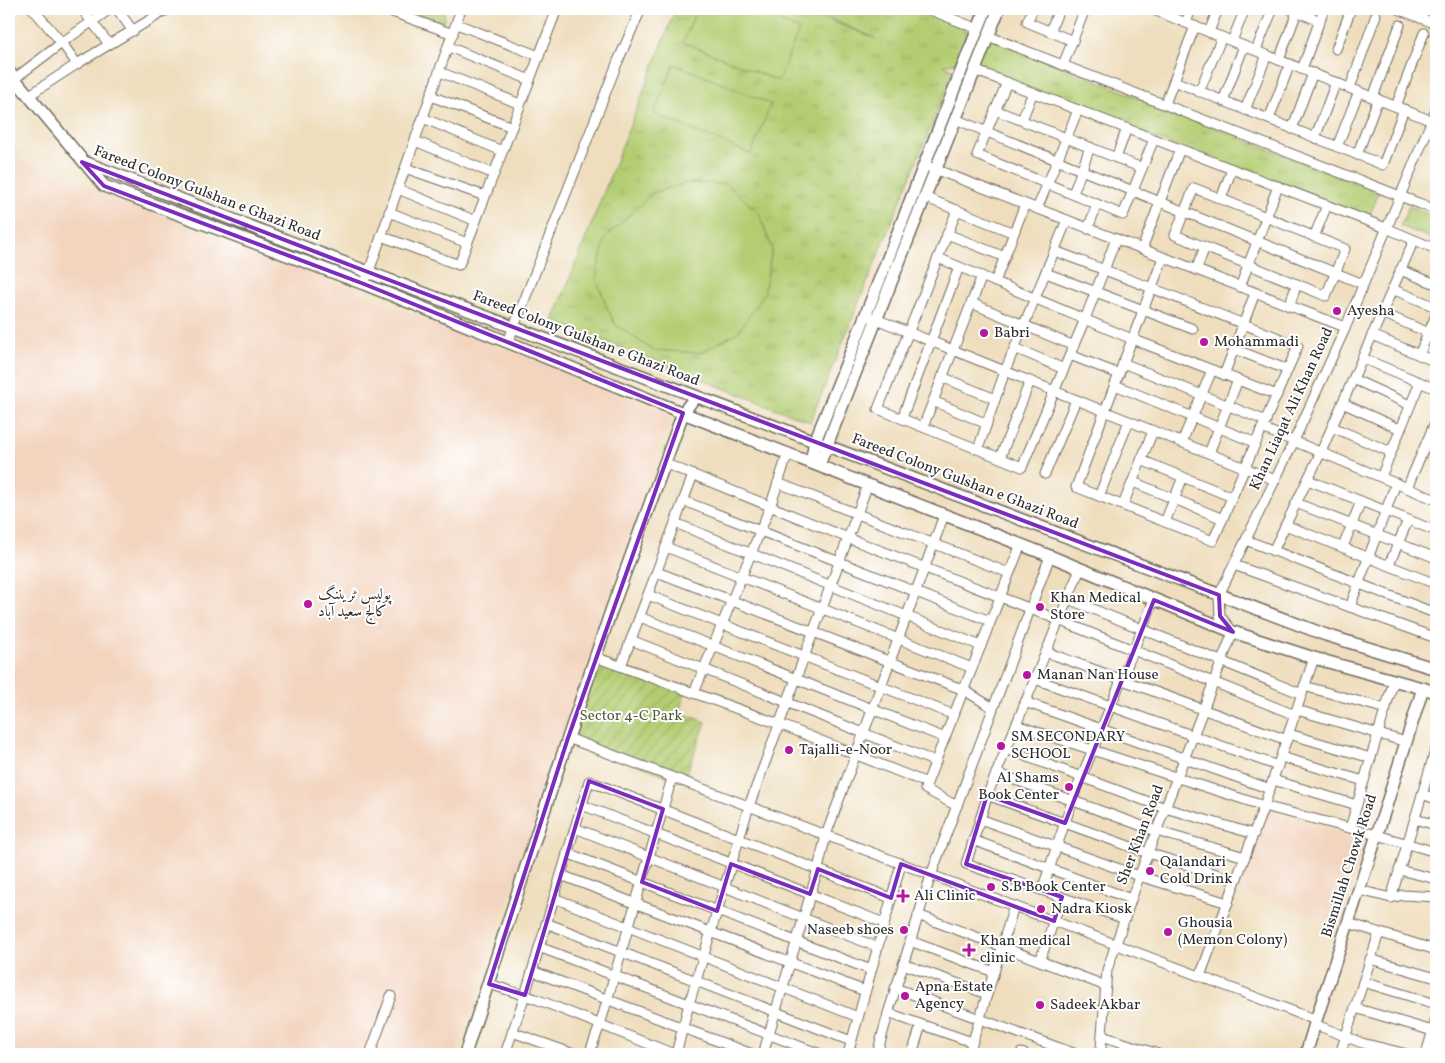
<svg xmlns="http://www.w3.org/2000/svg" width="1445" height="1063" font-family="Vollkorn,Amiri,serif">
  <defs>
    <pattern id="grass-tufts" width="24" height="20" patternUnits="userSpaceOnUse" patternTransform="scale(1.25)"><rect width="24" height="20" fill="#b4cd72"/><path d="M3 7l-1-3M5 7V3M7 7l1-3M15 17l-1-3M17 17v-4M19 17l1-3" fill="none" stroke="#9bb063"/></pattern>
    <pattern id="garden-furrows" width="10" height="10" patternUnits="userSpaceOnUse" patternTransform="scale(1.25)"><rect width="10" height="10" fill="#b4cd72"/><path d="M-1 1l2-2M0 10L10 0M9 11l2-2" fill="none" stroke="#9bb063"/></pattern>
  </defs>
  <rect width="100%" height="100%" fill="#fff"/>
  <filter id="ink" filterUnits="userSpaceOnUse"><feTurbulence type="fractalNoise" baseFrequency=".02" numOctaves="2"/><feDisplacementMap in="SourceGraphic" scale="10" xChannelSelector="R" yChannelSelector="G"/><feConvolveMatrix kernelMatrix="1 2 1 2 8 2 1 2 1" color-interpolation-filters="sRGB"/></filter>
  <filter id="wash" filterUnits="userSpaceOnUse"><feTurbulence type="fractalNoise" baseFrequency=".0096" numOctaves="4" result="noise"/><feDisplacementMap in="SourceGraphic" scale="20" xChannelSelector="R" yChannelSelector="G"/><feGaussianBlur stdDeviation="1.12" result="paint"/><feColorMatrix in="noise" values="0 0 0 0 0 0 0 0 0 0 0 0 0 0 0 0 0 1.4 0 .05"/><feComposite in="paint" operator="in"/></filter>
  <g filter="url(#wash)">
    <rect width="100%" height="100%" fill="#efdebe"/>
    <g fill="#f3d4be">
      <polygon points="9,156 670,414 606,606 596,606 595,610 603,615 456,1054 9,1054"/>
      <polygon points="1268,813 1366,840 1341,923 1237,892"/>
    </g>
    <g fill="url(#grass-tufts)" stroke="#707c4e">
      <polygon points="403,9 437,9 445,12 444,16 445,18 443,23"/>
      <polygon points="676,9 800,9 875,38 807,9 916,9 1379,193 1367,221 1007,80 954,63 944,65 954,70 810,422 553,321"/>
      <polygon points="1409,206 1436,218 1436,240 1400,226"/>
    </g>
    <polygon fill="url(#garden-furrows)" stroke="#707c4e" points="595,657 686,690 679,712 706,722 683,782 568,738"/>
    <g fill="#b4cd72" stroke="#707c4e">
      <polygon points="697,9 748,9 799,30 778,81 683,42"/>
      <polygon points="674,64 771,104 751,154 654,114"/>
      <polygon points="687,183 727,184 759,213 772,249 764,294 738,332 700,353 652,350 615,324 607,307 596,278 605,238 654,192"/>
    </g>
  </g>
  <g filter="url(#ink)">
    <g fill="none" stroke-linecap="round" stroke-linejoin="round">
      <defs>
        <g id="minor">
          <polyline points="33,9 62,43 77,64"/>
          <polyline points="82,9 109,44"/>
          <polyline points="117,9 133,31"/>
          <polyline points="384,9 453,34"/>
          <polyline points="928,9 978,29"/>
          <polyline points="1033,9 1027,22 1073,41"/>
          <polyline points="1151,9 1432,121"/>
          <polyline points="1290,9 1320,21"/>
          <polyline points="1398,9 1436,24"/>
          <polyline points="1186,23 1191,9"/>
          <polyline points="457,24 539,56"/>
          <polyline points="1050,32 1059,9"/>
          <polyline points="1209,32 1218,9"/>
          <polyline points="988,36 1436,210"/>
          <polyline points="1232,41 1245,9"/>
          <polyline points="449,47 530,80"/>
          <polyline points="1336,49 1351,9"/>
          <polyline points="1256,50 1273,9"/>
          <polyline points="1279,60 1297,12"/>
          <polyline points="1063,65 1085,9"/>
          <polyline points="1302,69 1324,9"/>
          <polyline points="974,70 1386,228 1436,249"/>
          <polyline points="440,72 520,104"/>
          <polyline points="14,79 67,39 110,9"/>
          <polyline points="1174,81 1383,165 1404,109"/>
          <polyline points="1007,82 977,155 1123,215 1154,139"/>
          <polyline points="1350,88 1376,15"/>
          <polyline points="1199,92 1222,37"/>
          <polyline points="28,96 77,64 168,9"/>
          <polyline points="431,96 512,127"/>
          <polyline points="1373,97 1400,25"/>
          <polyline points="1223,101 1244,46"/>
          <polyline points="1165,104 1195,26"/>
          <polyline points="1396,106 1424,33"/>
          <polyline points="995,110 1142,168"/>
          <polyline points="1245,110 1267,55"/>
          <polyline points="423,118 502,151"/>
          <polyline points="955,119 1363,284"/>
          <polyline points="1269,119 1290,64"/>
          <polyline points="1022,120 1033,92"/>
          <polyline points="1292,129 1313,73"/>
          <polyline points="1315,138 1336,82"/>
          <polyline points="415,141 494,174"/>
          <polyline points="1337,147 1359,91"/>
          <polyline points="1357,155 1378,99"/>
          <polyline points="1116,158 1127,128"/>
          <polyline points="924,165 1345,327"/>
          <polyline points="405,168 485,196"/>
          <polygon points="1194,188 1345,249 1326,296 1175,235"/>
          <polyline points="398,189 476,221"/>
          <polyline points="1073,194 1090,147"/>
          <polyline points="924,197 1014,233"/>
          <polyline points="1221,199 1232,169"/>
          <polyline points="1037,209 1078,110"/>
          <polyline points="957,210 878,409 1022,467 1085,319 1116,239"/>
          <polyline points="389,212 467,243"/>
          <polyline points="1088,229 1097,204"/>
          <polyline points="947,234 1005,257"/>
          <polyline points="381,236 459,265 557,9"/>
          <polyline points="1314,237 1327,205"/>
          <polyline points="1142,249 1180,149"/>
          <path d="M 1055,251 C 1136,282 1218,313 1298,346 L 1213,541 L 1076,487 C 1105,410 1134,334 1163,258"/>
          <polyline points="938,258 1132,339 1277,395"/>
          <polyline points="1196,270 1205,247"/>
          <polyline points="1400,270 1436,284"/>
          <polyline points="1046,273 1193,329"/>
          <polyline points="367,277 461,9"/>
          <polyline points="995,282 1025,204"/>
          <polyline points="1240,287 1278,186"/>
          <polyline points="1392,289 1436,307"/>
          <polyline points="971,303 1074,346"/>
          <polyline points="1289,306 1297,284"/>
          <polyline points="1382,313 1436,336"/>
          <polyline points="871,317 1275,480"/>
          <polyline points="1372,335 1436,362"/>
          <polyline points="508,342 618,61 641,9"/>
          <polyline points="1015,348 1064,369"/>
          <polyline points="1234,349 1288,370"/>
          <polyline points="1070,355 1119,374"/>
          <polyline points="1419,355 1436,315"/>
          <polyline points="1362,358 1436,389"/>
          <polyline points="1123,363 1266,421"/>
          <polyline points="1224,375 1255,293"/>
          <polyline points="942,377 995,399"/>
          <polyline points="1353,379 1410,405"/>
          <polyline points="1115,385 1256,443"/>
          <polyline points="933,401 987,424"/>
          <polyline points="1342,403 1400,429"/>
          <polyline points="902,418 959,267"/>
          <polyline points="923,427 982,276"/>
          <polyline points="1332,427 1391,452"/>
          <polyline points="1262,428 1436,500"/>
          <polyline points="1182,442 1212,370"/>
          <polyline points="978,449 1005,371 1067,220"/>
          <polyline points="1209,453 1238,380"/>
          <polyline points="1000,458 1030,381"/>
          <polyline points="1141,460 1232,497"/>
          <polyline points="664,463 848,538 1031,609 1295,715"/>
          <polyline points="1045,474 1076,400"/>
          <polyline points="1381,477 1420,382"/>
          <polyline points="1308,480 1436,531"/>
          <polyline points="1133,482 1223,519"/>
          <polyline points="778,483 1009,573"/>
          <polyline points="1407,488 1436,420"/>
          <polyline points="1099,496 1129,421"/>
          <polyline points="684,501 990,621"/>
          <polyline points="1296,503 1436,558"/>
          <polyline points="1123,505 1153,431"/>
          <polyline points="1165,522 1183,477"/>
          <polyline points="675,523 981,646"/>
          <polyline points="1285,525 1436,584"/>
          <polyline points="1246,540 1432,612 1436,602"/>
          <polyline points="666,547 972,668"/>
          <polyline points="1343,547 1361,501"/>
          <polyline points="1273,551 1321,452 1414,240"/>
          <polyline points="1234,565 1436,638"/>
          <polyline points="1389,565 1408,520"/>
          <polyline points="1080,569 989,791 966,864 1125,919"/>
          <polyline points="657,572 964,690 993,708"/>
          <polyline points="648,595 954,715"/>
          <polyline points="1068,599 1302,694"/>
          <polyline points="1350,607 1396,483"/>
          <polyline points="640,617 945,738"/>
          <polyline points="631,640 936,762"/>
          <polyline points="1046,652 1287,740"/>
          <polyline points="595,657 779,724 927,783 925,789 957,806"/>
          <polyline points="621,666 693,475"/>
          <polyline points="1035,679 1278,766"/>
          <polyline points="1304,686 1386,709"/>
          <polyline points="694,693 770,507 788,453"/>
          <polyline points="1025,702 1270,789"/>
          <polyline points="1297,710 1406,742"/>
          <polyline points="1016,725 1264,806 1377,835 1436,852"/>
          <polyline points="1289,734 1371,758"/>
          <polyline points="568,738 1316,1020"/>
          <polyline points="1006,749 1165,808 1254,834"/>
          <polyline points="1281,757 1364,781"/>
          <polyline points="996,773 1156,831 1245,857"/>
          <polyline points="1273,780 1357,805"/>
          <polyline points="927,783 1021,544"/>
          <polyline points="1422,794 1436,799"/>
          <polyline points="987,795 1148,853 1236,880"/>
          <polyline points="582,805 884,923"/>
          <polyline points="980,819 1139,876 1228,903"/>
          <polyline points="1415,819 1436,825"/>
          <polyline points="575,828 877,947"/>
          <polyline points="1350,828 1394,680"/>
          <polyline points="973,840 1131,899"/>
          <polyline points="567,853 871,970"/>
          <polyline points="1399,870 1436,879"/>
          <polyline points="561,875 865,991"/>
          <polyline points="1042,890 1075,793 1154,600"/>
          <polyline points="1359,890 1391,898 1403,895 1436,897"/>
          <polyline points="554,898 858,1017"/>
          <polyline points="1391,898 1436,748"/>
          <polyline points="918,915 1106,986"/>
          <polyline points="546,923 851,1041"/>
          <polyline points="1348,923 1436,950"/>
          <polyline points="910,941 994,972"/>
          <polyline points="539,947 820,1054"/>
          <polyline points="1370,959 1436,978"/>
          <polyline points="1040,961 1062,897"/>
          <polyline points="903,964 987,994"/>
          <polyline points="532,971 752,1054"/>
          <polyline points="1200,976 1264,806 1314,658"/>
          <polyline points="1363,982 1436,1004"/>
          <polyline points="489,984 536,999 674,1054"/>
          <polyline points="895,988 1076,1054"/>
          <polyline points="1355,1008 1436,1032"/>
          <polyline points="888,1013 972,1042"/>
          <polyline points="1314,1024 1362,1043 1407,1054"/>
          <polyline points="512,1032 574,1054"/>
          <polyline points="1102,1036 1158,1054"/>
          <polyline points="1021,1053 1024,1054"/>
          <polyline points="370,1054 391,996"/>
          <polyline points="505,1054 525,995 589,781 891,898"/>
          <polyline points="589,1054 600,1025 672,778"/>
          <polyline points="676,1054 689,1004 749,806 868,484"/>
          <polyline points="763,1054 818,869 826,835 944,515"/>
          <polyline points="848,1054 901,864"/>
          <polyline points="877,1054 890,1007 931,875 1050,556"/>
          <polyline points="912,1054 921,1025"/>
          <polyline points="969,1054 1014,906"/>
          <polyline points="1100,1054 1101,1048 1107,970 1141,871 1233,632 1220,616 1219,595 1294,441 1344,331 1436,110"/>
          <polyline points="1340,1054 1379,933"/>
          <polyline points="1426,1054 1436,1019"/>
        </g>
        <g id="major">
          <polyline points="9,72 104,186 364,284 683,413 1050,556 1233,632 1314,658 1436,692"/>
          <polyline points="84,162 368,272 1326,635 1436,669"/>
          <path d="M 811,462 L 815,441 C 874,298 928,152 986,9"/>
          <polyline points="819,465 999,9"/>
          <polyline points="465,1054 568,738 611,611 683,413 695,397"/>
          <polyline points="1306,1054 1316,1020 1376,838 1423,688"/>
        </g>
      </defs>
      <use href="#minor" stroke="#706a5e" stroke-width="11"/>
      <use href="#major" stroke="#706a5e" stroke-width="14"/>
      <use href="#minor" stroke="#fff" stroke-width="9"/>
      <use href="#major" stroke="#fff" stroke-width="11"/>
    </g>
  </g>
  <path fill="none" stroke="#7b2cbf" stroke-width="4" stroke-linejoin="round" d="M 82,162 L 368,272 L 1219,595 L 1220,616 L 1233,632 L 1154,600 L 1065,823 L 987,795 L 966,864 L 1062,897 L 1054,921 L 901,864 L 891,898 L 818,869 L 810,894 L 731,864 L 717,911 L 642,882 L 663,809 L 589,781 L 525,995 L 489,984 L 568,738 L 683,413 L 364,284 L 104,186 Z"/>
  <g fill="#b5179e" stroke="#fff" stroke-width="2">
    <circle cx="1337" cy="311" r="5"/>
    <circle cx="984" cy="333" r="5"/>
    <circle cx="1204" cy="342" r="5"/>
    <circle cx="308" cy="604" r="5"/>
    <circle cx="1040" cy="607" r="5"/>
    <circle cx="1027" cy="675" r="5"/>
    <circle cx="1001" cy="746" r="5"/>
    <circle cx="789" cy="750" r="5"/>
    <circle cx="1069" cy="787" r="5"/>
    <circle cx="1150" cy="871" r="5"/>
    <circle cx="991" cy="887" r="5"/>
    <path d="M900.5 888.5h5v5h5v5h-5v5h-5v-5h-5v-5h5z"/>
    <circle cx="1041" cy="909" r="5"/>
    <circle cx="904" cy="930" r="5"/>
    <circle cx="1168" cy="932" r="5"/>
    <path d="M966.5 942.5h5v5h5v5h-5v5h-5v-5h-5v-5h5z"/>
    <circle cx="905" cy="996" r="5"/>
    <circle cx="1040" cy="1005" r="5"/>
  </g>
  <g text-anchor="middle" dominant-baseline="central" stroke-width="4" stroke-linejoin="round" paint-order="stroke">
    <g font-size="15" fill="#2b2b2b" stroke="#fff">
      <text transform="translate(207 194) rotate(21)">Fareed Colony Gulshan e Ghazi Road</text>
      <text transform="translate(586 339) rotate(21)">Fareed Colony Gulshan e Ghazi Road</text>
      <text transform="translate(1292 409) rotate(-65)">Khan Liaqat Ali Khan Road</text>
      <text transform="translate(965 482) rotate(21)">Fareed Colony Gulshan e Ghazi Road</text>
      <text transform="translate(1141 835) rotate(-69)">Sher Khan Road</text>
      <text transform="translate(1350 866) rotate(-72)">Bismillah Chowk Road</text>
    </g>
    <g font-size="15" fill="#2b2b2b" stroke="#fff" text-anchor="start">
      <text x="1347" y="311">Ayesha</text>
      <text x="994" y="333">Babri</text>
      <text x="1214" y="342">Mohammadi</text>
      <text x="318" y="595">پولیس ٹریننگ<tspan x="318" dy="17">کالج سعید آباد</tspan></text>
      <text x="1050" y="598">Khan Medical<tspan x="1050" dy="17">Store</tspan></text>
      <text x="1037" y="675">Manan Nan House</text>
      <text x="1011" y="737">SM SECONDARY<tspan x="1011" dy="17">SCHOOL</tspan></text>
      <text x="799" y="750">Tajalli-e-Noor</text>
      <text x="1059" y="778" text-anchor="end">Al Shams<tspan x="1059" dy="17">Book Center</tspan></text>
      <text x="1160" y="862">Qalandari<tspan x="1160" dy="17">Cold Drink</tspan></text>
      <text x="1001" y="887">S.B Book Center</text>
      <text x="914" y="896">Ali Clinic</text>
      <text x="1051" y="909">Nadra Kiosk</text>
      <text x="1178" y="923">Ghousia<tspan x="1178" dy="17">(Memon Colony)</tspan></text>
      <text x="894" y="930" text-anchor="end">Naseeb shoes</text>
      <text x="980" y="941">Khan medical<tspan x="980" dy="17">clinic</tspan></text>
      <text x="915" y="987">Apna Estate<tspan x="915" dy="17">Agency</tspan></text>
      <text x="1050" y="1005">Sadeek Akbar</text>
    </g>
    <g font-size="15" fill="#545c40" stroke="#fff">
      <text x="631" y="716">Sector 4-C Park</text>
    </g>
  </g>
  <rect width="1445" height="1063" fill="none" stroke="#fff" stroke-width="30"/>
</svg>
